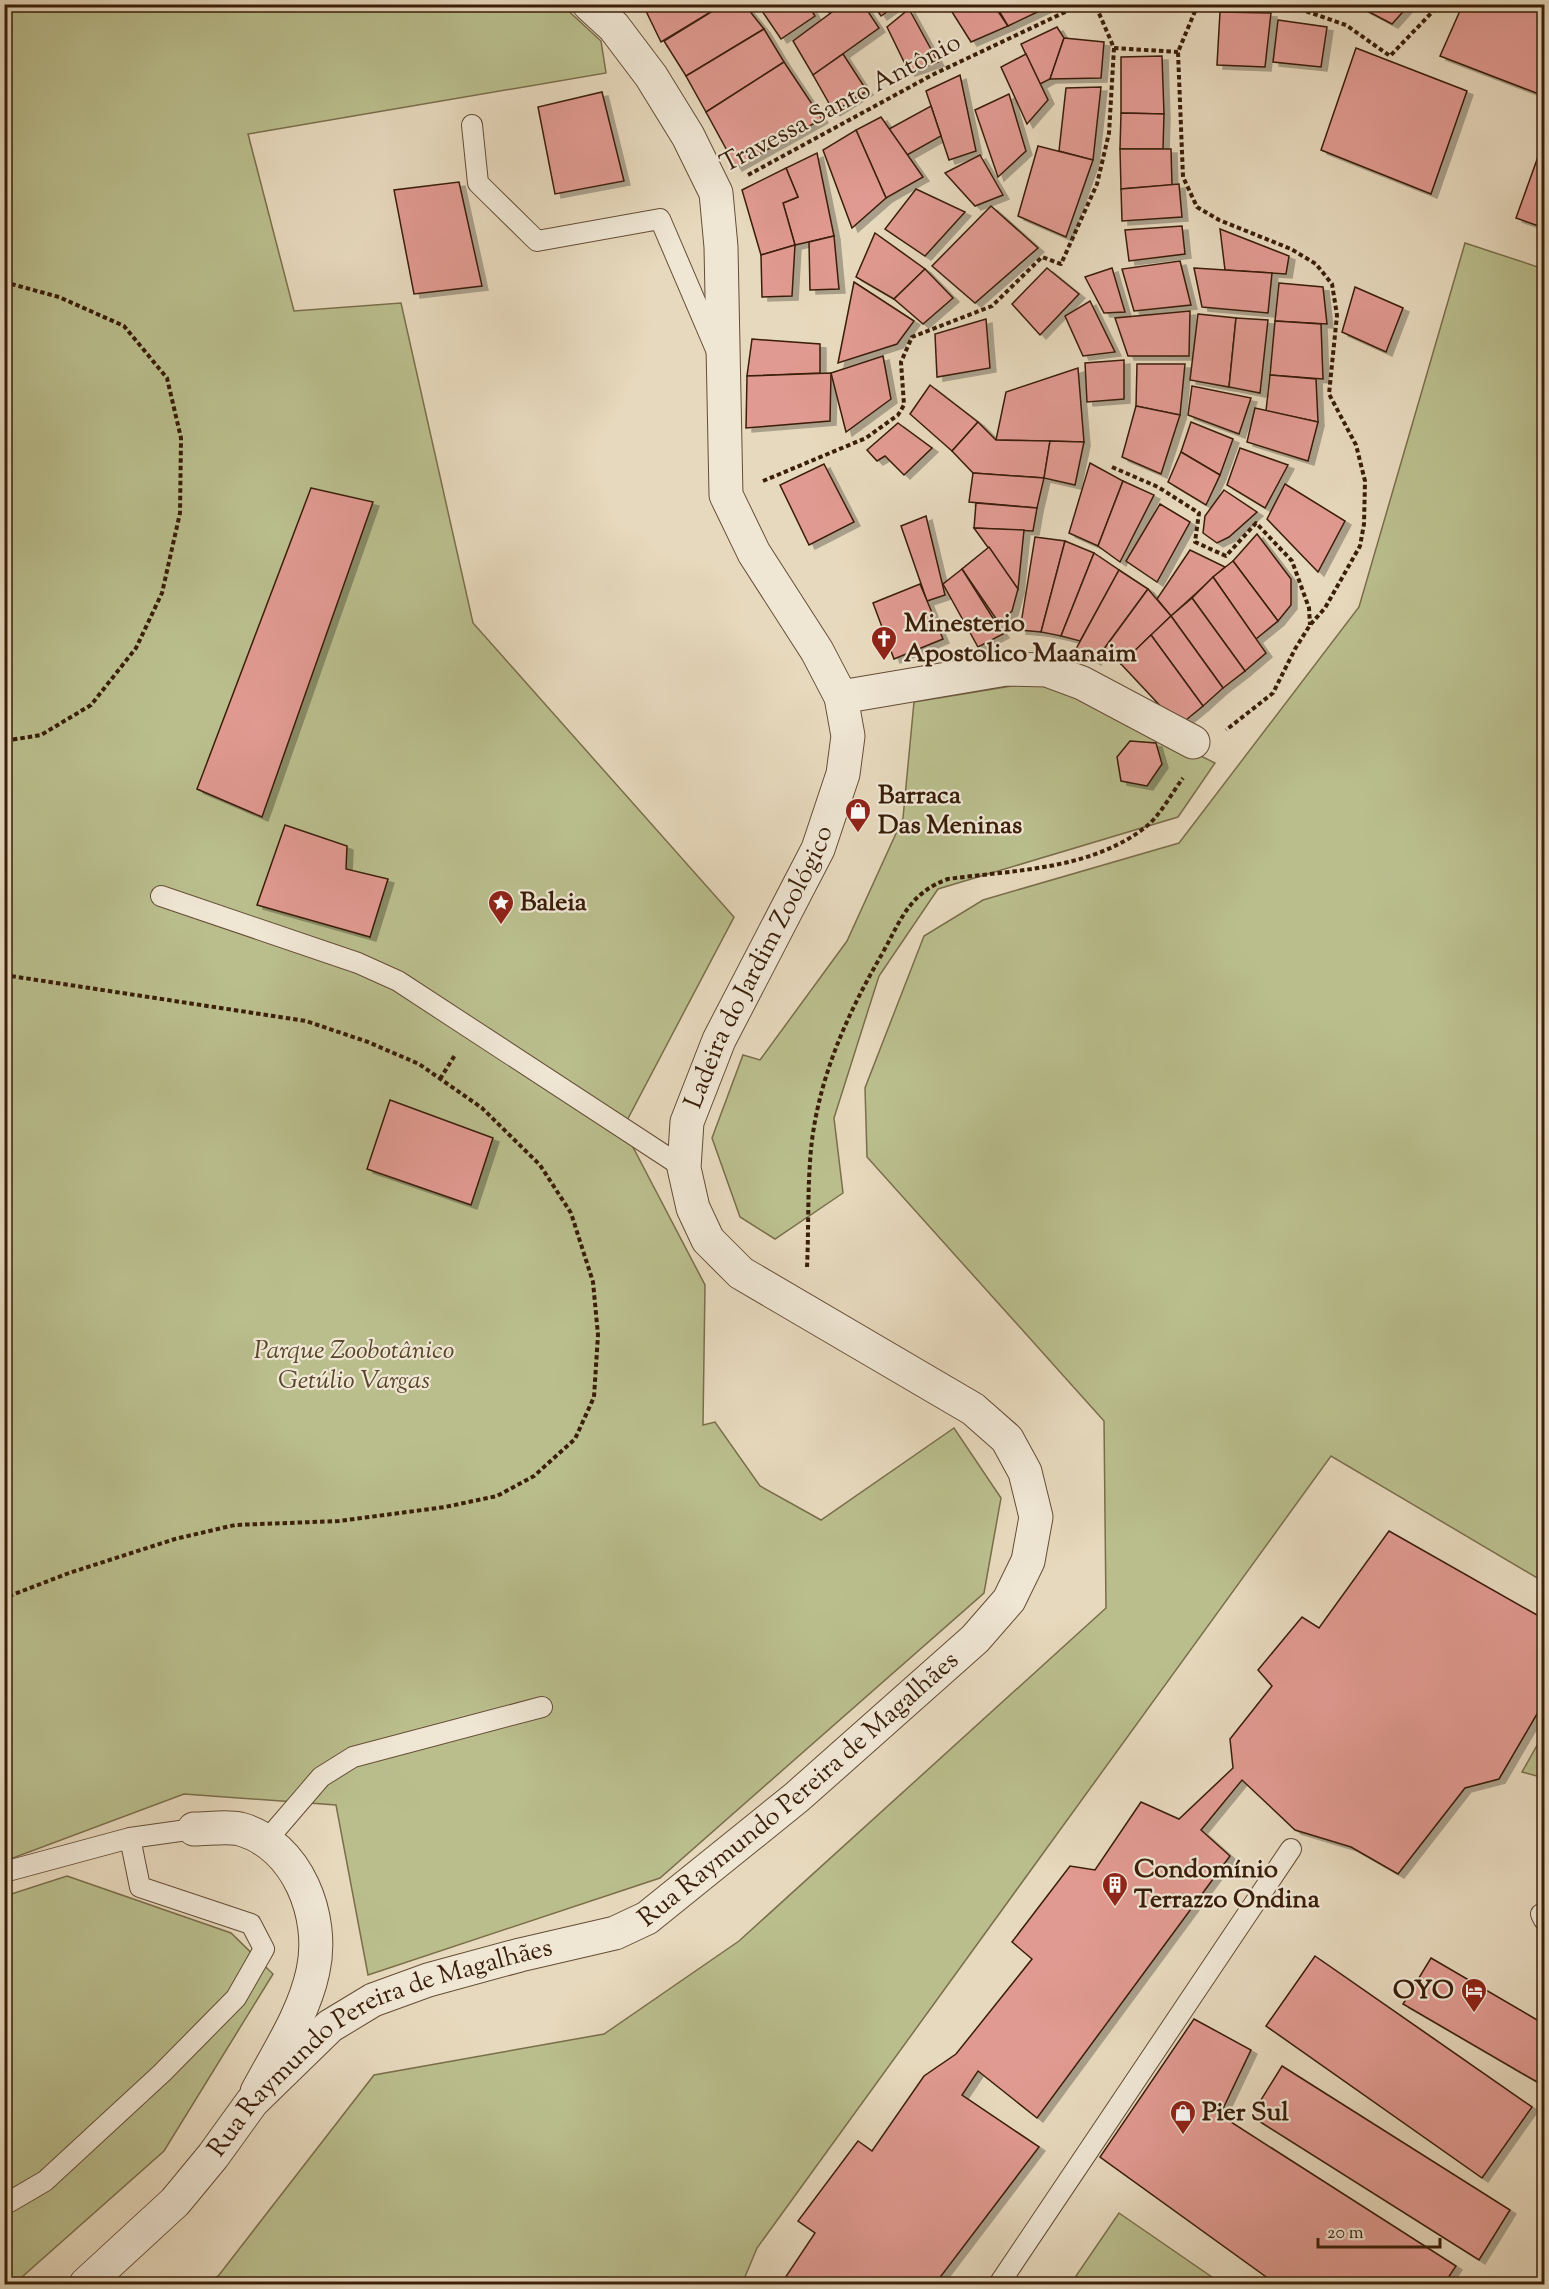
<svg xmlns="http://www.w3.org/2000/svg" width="1549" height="2289" font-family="'Sorts Mill Goudy',serif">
  <defs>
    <filter id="shadow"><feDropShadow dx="6" dy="4" stdDeviation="0" flood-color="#0004"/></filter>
  </defs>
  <rect width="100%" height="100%" fill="#e7d9bd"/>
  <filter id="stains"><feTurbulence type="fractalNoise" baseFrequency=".00333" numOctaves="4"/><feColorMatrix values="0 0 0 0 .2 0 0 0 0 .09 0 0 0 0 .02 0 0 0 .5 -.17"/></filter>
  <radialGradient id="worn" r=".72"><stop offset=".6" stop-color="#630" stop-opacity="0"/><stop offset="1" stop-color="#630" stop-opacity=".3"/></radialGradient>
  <g fill="#babe8d" stroke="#7a6e4b" stroke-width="1.5">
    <polygon points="5,5 562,5 601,41 606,73 248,134 294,311 401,303 473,623 734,917 623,1128 705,1285 703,1425 715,1422 760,1486 821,1520 954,1428 1001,1498 984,1593 660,1878 368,1975 336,1805 184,1794 5,1861"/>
    <polygon points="1465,243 1544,269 1544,1582 1331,1456 757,2248 742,2284 208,2284 219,2275 374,2075 604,2034 739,1941 1106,1608 1104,1421 867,1157 865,1088 924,936 983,900 1179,843 1359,607"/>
    <polygon points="1043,681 1109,710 1215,763 1178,817 938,889 879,976 834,1118 843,1193 775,1239 740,1217 712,1138 743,1055 760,1060 847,941 903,818 914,702"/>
    <polygon points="1544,1733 1544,1778 1522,1772"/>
    <polygon points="67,1876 231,1933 273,1974 164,2151 14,2284 5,2284 5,1896"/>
    <polygon points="1119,2213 1222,2284 1089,2284 1076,2276"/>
  </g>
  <g fill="#e19a91" stroke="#3a1e09" stroke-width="1.5" filter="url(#shadow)">
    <polygon points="648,4 724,4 661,42 644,7"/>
    <polygon points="724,4 744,4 764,29 686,76 664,41"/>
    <polygon points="808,4 815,16 781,39 758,5"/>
    <polygon points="824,4 843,4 830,14"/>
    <polygon points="843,4 863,4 879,28 813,75 793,41"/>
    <polygon points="873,4 898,4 881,16"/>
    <polygon points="947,4 993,4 1008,26 971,42"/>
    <polygon points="995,4 1054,4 1008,26"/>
    <polygon points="1354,4 1410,4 1392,24"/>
    <polygon points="1463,4 1544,4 1544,96 1440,56"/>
    <polygon points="909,9 938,62 909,72 887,27"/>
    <polygon points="1220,12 1271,13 1265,67 1217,65"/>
    <polygon points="1278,20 1327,27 1321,67 1273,62"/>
    <polygon points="1057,27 1064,38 1050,79 1040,84 1021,44"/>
    <polygon points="764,29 784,62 706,112 686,76"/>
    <polygon points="1064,38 1104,42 1101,78 1050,79"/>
    <polygon points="1356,48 1467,91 1431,194 1321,150"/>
    <polygon points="843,54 867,91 834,112 813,75"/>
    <polygon points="1026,54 1048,100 1027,124 1001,67"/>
    <polygon points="1162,56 1164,114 1121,113 1121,57"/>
    <polygon points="784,62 822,119 736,167 706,112"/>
    <polygon points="960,75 976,151 949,160 926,91"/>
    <polygon points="1101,87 1093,160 1059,151 1066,88"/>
    <polygon points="602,92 624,181 555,194 538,107"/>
    <polygon points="1009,94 1026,151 998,177 975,110"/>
    <polygon points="931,106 941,136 907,155 889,129"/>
    <polygon points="1121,113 1164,114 1163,149 1120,149"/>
    <polygon points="881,117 923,177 886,198 856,130"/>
    <polygon points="856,130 886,198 852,228 823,150"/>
    <polygon points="1544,140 1544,228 1516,218"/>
    <polygon points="1038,146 1093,160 1066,237 1018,216"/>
    <polygon points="1120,149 1171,149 1172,185 1121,189"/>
    <polygon points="817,153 834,236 795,245 783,203 798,197 786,168"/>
    <polygon points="980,155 1003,195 975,206 945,173"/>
    <polygon points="786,168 798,197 783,203 795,245 761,255 742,190"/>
    <polygon points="459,182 482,286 414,294 394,190"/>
    <polygon points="1179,184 1182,217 1122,221 1121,189"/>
    <polygon points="916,189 965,212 925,256 885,229"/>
    <polygon points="991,206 1038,248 975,303 932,266"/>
    <polygon points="1182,226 1185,254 1129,261 1125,230"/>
    <polygon points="1220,229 1289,256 1286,274 1225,270"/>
    <polygon points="875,233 925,269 894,299 856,277"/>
    <polygon points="834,236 839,289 810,290 809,242"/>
    <polygon points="795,245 792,296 762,297 761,255"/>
    <polygon points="1180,261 1191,305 1134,311 1122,269"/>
    <polygon points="1047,268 1079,294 1040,335 1012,304"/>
    <polygon points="1112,268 1125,312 1104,313 1085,277"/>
    <polygon points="1194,268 1272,273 1268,313 1202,307"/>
    <polygon points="925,269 953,298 923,324 894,299"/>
    <polygon points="854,282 914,321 897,344 838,363"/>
    <polygon points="1279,283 1323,287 1327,324 1275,321"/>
    <polygon points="1355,287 1403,308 1386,352 1342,332"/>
    <polygon points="1090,301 1115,352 1083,356 1065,316"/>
    <polygon points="1190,311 1189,356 1128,356 1115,318"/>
    <polygon points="1198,314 1236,318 1229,387 1190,380"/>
    <polygon points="1236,318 1268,320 1260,393 1229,387"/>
    <polygon points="986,319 990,368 937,377 935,334"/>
    <polygon points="1275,321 1321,324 1323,379 1270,375"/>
    <polygon points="752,339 820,344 820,373 747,376"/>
    <polygon points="883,356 891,399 846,432 831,373"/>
    <polygon points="1124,360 1124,399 1087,402 1085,363"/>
    <polygon points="1137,364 1185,364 1180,415 1136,406"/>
    <polygon points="1078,368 1084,442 996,440 1006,392"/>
    <polygon points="831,373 830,421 746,428 747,376"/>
    <polygon points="1270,375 1316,379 1318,422 1266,411"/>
    <polygon points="930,385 978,422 952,451 910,414"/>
    <polygon points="1192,386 1251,398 1239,434 1188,415"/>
    <polygon points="1136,406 1180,415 1161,474 1122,457"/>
    <polygon points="1255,408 1318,422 1308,461 1247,442"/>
    <polygon points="978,422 996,440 1050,441 1044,478 973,473 952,451"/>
    <polygon points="1191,422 1233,439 1220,475 1181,452"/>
    <polygon points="898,423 932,448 904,475 885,456 877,461 867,450"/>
    <polygon points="1050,441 1084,442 1075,485 1044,478"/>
    <polygon points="1240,448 1288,465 1265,508 1227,485"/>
    <polygon points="1181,452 1220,475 1206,505 1168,482"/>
    <polygon points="1090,463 1123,481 1098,546 1069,533"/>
    <polygon points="824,464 854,522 809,545 780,485"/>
    <polygon points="973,473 1044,478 1037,508 969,502"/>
    <polygon points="1123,481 1154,495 1120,562 1098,546"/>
    <polygon points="1285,484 1345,521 1318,572 1267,519"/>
    <polygon points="311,488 373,502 262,817 197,789"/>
    <polygon points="1224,490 1257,512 1229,537 1217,543 1203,533 1205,516"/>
    <polygon points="976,503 1037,508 1033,531 974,528"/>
    <polygon points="1160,504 1190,522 1157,582 1126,561"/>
    <polygon points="926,516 945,595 927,601 901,526"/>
    <polygon points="974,528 1024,530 1018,589"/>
    <polygon points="1257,534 1291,579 1291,605 1278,621 1233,561"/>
    <polygon points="1035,537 1065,541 1041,632 1020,630"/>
    <polygon points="1065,541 1094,553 1061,636 1041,632"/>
    <polygon points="989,547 1018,589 1012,611 999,623 962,569"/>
    <polygon points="1190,550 1225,567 1171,616 1157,599"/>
    <polygon points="1094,553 1119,570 1080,641 1061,636"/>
    <polygon points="1233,561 1278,621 1256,639 1213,577"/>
    <polygon points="962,569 1003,634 978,647 943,584"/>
    <polygon points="1119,570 1148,589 1095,661 1076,649"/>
    <polygon points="1213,577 1266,653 1245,671 1192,598"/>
    <polygon points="920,584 943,639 894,659 873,603"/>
    <polygon points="1148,589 1171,616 1121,664 1104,649"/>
    <polygon points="1192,598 1245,671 1223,688 1171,616"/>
    <polygon points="1171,616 1223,688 1203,706 1151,635"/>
    <polygon points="1151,635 1203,706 1186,720 1166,712 1121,664"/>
    <polygon points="1130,741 1156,743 1162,764 1147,786 1121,781 1117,757"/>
    <polygon points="285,825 347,846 346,869 388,879 370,937 257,905"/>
    <polygon points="390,1100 493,1138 471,1205 367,1169"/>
    <polygon points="1389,1531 1544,1619 1544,1702 1499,1779 1465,1788 1398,1874 1351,1847 1295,1830 1242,1780 1201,1830 1230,1856 1037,2118 978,2071 962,2095 1039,2147 935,2284 781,2284 815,2233 798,2221 858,2141 872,2151 924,2076 956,2054 1032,1959 1012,1942 1070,1866 1095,1870 1141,1802 1179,1819 1233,1768 1230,1739 1272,1686 1258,1670 1302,1617 1319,1628"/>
    <polygon points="1315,1956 1532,2107 1482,2178 1266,2026"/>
    <polygon points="1431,1958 1544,2024 1544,2086 1403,2004"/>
    <polygon points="1194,2019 1251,2050 1220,2115 1456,2266 1444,2284 1276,2284 1100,2157"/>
    <polygon points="1282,2066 1510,2210 1479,2260 1251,2116"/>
  </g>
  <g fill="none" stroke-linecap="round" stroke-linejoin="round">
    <defs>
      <g id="service">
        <polyline points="472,125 478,183 537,241 660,219 717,352"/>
        <polyline points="161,896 358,963 398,981 684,1168"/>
        <polyline points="266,1841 321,1777 353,1757 542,1707"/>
        <polyline points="4,1872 130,1838 194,1829"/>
        <polyline points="1541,1914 1544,1920"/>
        <polyline points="4,2205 45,2181 162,2073 236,1998 264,1949 251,1924 140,1887 130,1838"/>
        <polyline points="999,2284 1291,1849"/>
      </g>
      <g id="minor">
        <polyline points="841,697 1006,669 1047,670 1082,683 1193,742"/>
        <path d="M 194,1829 C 208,1829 227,1826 240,1829 C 298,1845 325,1917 313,1971 C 304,2014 277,2054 257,2092"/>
      </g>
      <g id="tertiary">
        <path id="s1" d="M 86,2284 L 175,2202 L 213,2156 L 252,2102 L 330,2026 L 373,2000 L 428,1980 L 520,1955 L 615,1933 L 647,1918 L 797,1797 L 975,1639 L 1009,1600 L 1028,1561 L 1036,1517 L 1025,1472 L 1007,1439 L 973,1409 L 741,1273 L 708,1240 L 693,1208 L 684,1168 L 687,1122 L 719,1040 L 818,849 L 843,774 L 848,736 L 841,697 L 817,651 L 754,553 L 726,495 L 721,247 L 716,193 L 688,136 L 651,76 L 614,27 L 589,4"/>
      </g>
    </defs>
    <use href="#service" stroke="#654d36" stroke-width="22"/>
    <use href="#minor" stroke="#654d36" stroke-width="35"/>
    <use href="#tertiary" stroke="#654d36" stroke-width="35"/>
    <g stroke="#3a1e09" stroke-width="4" stroke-dasharray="4.5 3" stroke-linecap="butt">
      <polyline points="1198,4 1178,52 1183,177 1197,207 1219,220 1291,249 1316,264 1332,284 1337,315 1329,394 1356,445 1365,481 1364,524 1360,546 1325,608 1310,625 1295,649 1273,693 1226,730"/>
      <polyline points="1285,4 1346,25 1390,56 1440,4"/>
      <polyline points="1114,48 1178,52"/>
      <polyline points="748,175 932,75 1082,4"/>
      <polyline points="4,282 59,297 124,326 167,378 181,438 180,513 162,593 136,648 91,705 41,735 4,741"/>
      <polyline points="1112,467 1158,487 1199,513 1195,542 1226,556 1256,523 1292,561 1309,608 1310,625"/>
      <polyline points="763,481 866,438 898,415 904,405 901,362 912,337 992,306 1042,257 1061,264 1097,184 1109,133 1114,48 1095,4"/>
      <polyline points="4,975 306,1021 368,1042 419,1064 482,1108 540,1165 571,1213 593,1282 598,1335 594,1397 575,1439 534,1476 497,1496 445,1507 339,1521 235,1525 175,1539 69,1573 4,1598"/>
      <polyline points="440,1079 455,1055"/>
      <path d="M 807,1267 C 809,1226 807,1182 812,1140 C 821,1072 848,1013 882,954 C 901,920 909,893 948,879 C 1014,870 1088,870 1143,829 C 1159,818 1171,794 1183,778"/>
    </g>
    <use href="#service" stroke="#efe6d4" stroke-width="20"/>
    <use href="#minor" stroke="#efe6d4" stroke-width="33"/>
    <use href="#tertiary" stroke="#efe6d4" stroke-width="33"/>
  </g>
  <defs>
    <symbol id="church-pin" viewBox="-11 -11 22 30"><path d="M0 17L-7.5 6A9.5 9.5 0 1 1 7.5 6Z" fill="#8f2418" stroke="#efe6d4"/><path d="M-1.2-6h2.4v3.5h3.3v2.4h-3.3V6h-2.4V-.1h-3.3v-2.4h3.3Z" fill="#fff"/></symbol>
    <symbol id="shop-pin" viewBox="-11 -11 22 30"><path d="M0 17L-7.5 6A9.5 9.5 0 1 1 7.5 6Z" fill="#8f2418" stroke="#efe6d4"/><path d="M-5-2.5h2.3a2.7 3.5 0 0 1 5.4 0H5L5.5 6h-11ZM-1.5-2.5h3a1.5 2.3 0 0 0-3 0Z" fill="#fff"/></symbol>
    <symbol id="sight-pin" viewBox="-11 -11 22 30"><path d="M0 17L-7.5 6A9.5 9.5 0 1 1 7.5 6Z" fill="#8f2418" stroke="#efe6d4"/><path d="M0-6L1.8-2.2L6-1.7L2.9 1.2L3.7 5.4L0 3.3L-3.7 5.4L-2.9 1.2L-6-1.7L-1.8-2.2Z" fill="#fff"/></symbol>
    <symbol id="building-pin" viewBox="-11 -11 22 30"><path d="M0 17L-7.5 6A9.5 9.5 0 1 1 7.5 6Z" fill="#8f2418" stroke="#efe6d4"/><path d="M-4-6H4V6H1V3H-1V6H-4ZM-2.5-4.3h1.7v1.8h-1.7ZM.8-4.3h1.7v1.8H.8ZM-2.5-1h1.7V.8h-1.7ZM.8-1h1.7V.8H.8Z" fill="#fff"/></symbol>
    <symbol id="hotel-pin" viewBox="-11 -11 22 30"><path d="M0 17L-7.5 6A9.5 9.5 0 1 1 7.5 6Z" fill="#8f2418" stroke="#efe6d4"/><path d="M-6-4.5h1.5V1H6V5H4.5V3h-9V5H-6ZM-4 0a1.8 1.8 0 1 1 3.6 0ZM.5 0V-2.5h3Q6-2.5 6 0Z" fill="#fff"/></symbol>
  </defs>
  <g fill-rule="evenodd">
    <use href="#church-pin" x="869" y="624" width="30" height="40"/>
    <use href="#shop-pin" x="843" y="796" width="30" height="40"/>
    <use href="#sight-pin" x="486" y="888" width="30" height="40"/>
    <use href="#building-pin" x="1100" y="1870" width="30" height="40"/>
    <use href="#hotel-pin" x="1459" y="1976" width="30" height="40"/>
    <use href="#shop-pin" x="1168" y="2098" width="30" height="40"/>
  </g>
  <g text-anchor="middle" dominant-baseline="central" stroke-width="4.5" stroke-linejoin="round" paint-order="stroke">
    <g font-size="26" fill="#3a1e09" stroke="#efe6d4">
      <text transform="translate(841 104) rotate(-28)">Travessa Santo Antônio</text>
      <text stroke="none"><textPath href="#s1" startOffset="2002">Ladeira do Jardim Zoológico</textPath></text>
      <text stroke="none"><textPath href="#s1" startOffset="892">Rua Raymundo Pereira de Magalhães</textPath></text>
      <text stroke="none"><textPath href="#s1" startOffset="388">Rua Raymundo Pereira de Magalhães</textPath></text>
    </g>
    <g font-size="26" font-weight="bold" fill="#3a1e09" stroke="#efe6d4" text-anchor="start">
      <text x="904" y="624">Minesterio<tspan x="904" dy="30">Apostolico Maanaim</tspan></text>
      <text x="878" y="796">Barraca<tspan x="878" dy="30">Das Meninas</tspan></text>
      <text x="520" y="903">Baleia</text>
      <text x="1134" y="1870">Condomínio<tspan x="1134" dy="30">Terrazzo Ondina</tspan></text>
      <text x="1454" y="1991" text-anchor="end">OYO</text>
      <text x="1202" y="2113">Pier Sul</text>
    </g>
    <g font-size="26" font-style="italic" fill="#5a462a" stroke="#efe6d4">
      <text x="354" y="1351">Parque Zoobotânico<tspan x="354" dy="30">Getúlio Vargas</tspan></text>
    </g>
  </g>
  <rect width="1549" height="2289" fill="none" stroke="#e7d9bd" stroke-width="24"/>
  <rect x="6" y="6" width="1537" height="2277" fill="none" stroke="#3a1e09" stroke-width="3"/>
  <rect x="12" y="12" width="1525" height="2265" fill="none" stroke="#3a1e09" stroke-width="1.5"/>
  <path d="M1318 2238v9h122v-9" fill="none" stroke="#3a1e09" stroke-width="3"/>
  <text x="1327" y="2238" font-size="18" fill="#3a1e09" stroke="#efe6d4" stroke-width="4.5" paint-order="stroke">20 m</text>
  <rect width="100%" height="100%" filter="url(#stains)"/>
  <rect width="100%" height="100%" fill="url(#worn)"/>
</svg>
